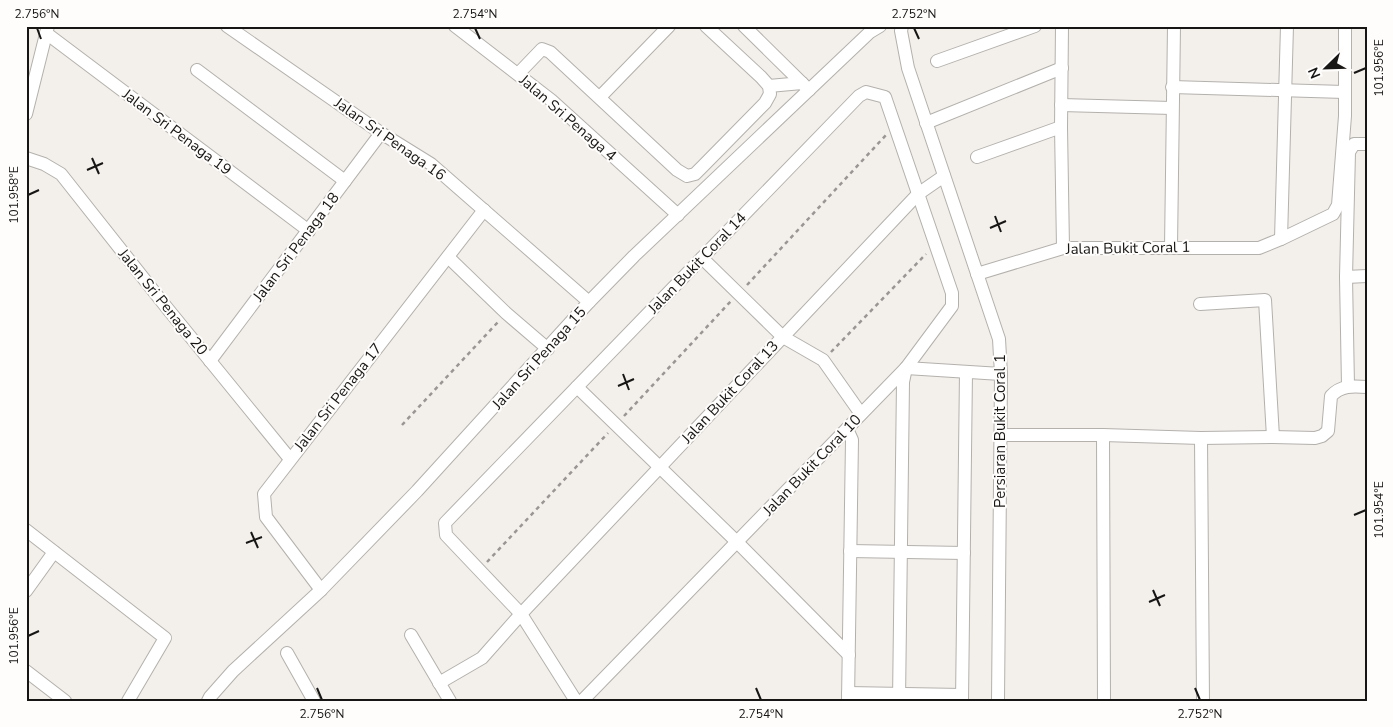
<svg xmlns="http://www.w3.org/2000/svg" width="1393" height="727" font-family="'Nunito Sans',sans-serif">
  <rect width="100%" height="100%" fill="#f3f0ec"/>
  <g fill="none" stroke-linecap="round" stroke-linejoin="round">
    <defs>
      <g id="minor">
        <polyline points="227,26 381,133 431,164 589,302"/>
        <polyline points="455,26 551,100 678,215"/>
        <polyline points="744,26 809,90"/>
        <polyline points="902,26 901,31 908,68 999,339 1001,374 998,701"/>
        <polyline points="1062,26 1061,127 1063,248"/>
        <polyline points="46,33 309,231"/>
        <polyline points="937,61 1035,26"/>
        <polyline points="197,70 345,181"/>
        <polyline points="518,74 542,49 550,52 677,170 687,176 695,174 703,166 765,103 770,94 769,86 761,77 706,26"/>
        <polyline points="769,86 802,83"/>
        <polyline points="1172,87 1344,92"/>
        <polyline points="600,97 669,26"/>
        <polyline points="1061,105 1172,108"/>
        <polyline points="26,114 48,26"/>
        <polyline points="926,123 1062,68"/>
        <polyline points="977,157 1061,127"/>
        <polyline points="26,158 44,164 61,174 167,308 290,459"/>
        <polyline points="1281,239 1287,26"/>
        <polyline points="1171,247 1174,26"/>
        <polyline points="448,257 506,313 548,349"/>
        <polyline points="702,258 783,337 823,360 861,414"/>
        <polyline points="977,274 1063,248 1259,248 1281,239 1333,214 1338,205 1345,116 1345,26"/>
        <polyline points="1346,277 1367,276"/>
        <polyline points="1200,304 1265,300 1273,437"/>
        <polyline points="210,361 381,133"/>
        <polyline points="906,368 1001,374"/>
        <polyline points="1348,386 1346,277 1349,152 1354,144 1367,144"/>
        <polyline points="577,387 737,542 849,655"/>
        <polyline points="847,429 852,440 848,701"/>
        <path d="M 1001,435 L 1103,435 L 1201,438 L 1273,437 L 1315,438 L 1322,436 L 1328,431 L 1331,396 C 1341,385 1353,386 1367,387"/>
        <polyline points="1103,435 1104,701"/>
        <polyline points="1201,438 1203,701"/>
        <polyline points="26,530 165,638 128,701"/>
        <polyline points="850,551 964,553"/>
        <polyline points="321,590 266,517 264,494 484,210"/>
        <polyline points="26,591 54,552"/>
        <polyline points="411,635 450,701"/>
        <polyline points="287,653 314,701"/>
        <polyline points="26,671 65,701"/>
        <polyline points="439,683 482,658 521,614 918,194 944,176"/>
        <polyline points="848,693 962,695"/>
        <polyline points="208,701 210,697 233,671 321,590 417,491 589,302 634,256 870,32 880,26"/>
        <polyline points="576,701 521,614 446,535 445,523 859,96 866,92 885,97 952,293 952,306 906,368 582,701"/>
        <polyline points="899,701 903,382 906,368"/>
        <polyline points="962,701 966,372"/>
      </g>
    </defs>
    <use href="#minor" stroke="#b4b1ad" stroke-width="14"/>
    <g stroke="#999694" stroke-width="2.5" stroke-dasharray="4 4" stroke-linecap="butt">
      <polyline points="747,285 886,135"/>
      <polyline points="831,352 926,254"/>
      <polyline points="624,416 731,301"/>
      <polyline points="402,425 498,322"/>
      <polyline points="487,562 608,433"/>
    </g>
    <use href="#minor" stroke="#fff" stroke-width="12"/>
  </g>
  <path fill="none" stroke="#171615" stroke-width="2" d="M 37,28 L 41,39M 475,28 L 480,39M 914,28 L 919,39M 1354,73 L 1366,68M 92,158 L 99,174M 87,170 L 103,163M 28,195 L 39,190M 995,216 L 1001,232M 990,228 L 1006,221M 623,374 L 629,390M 618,386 L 634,379M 1354,515 L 1366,510M 251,532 L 258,548M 246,543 L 262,537M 1153,590 L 1160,606M 1149,602 L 1165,595M 28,636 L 39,631M 317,688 L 322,700M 756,688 L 761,700M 1195,688 L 1200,700"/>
  <g text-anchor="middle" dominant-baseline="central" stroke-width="4" stroke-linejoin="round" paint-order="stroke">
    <g font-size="15" fill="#171615" stroke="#fffdfc">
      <text transform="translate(568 118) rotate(41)">Jalan Sri Penaga 4</text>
      <text transform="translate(177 132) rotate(37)">Jalan Sri Penaga 19</text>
      <text transform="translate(390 139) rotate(35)">Jalan Sri Penaga 16</text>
      <text transform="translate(296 247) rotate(-53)">Jalan Sri Penaga 18</text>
      <text transform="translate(1128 248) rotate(-1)">Jalan Bukit Coral 1</text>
      <text transform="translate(697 263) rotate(-46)">Jalan Bukit Coral 14</text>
      <text transform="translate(163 302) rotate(51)">Jalan Sri Penaga 20</text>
      <text transform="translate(539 358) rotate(-48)">Jalan Sri Penaga 15</text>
      <text transform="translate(730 392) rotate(-47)">Jalan Bukit Coral 13</text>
      <text transform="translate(338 397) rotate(-52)">Jalan Sri Penaga 17</text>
      <text transform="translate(1000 431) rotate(-90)">Persiaran Bukit Coral 1</text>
      <text transform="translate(812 465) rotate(-46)">Jalan Bukit Coral 10</text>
    </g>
  </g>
  <rect width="1393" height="727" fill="none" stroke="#fffdfc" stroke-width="55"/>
  <g transform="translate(1326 68) rotate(247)" stroke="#fffdfc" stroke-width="4" paint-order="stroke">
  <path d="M0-4L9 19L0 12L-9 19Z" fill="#171615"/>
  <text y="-8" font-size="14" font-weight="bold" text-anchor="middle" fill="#171615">N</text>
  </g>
  <rect x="28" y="28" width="1338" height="672" fill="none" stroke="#171615" stroke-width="2"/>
  <g font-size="12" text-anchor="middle" fill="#171615">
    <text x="37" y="18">2.756°N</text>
    <text x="475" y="18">2.754°N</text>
    <text x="914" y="18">2.752°N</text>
    <text transform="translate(1379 68) rotate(-90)" y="4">101.956°E</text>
    <text transform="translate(14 195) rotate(-90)" y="4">101.958°E</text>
    <text transform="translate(1379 510) rotate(-90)" y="4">101.954°E</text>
    <text transform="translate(14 636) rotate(-90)" y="4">101.956°E</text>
    <text x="322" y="718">2.756°N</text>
    <text x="761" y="718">2.754°N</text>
    <text x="1200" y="718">2.752°N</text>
  </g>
</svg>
